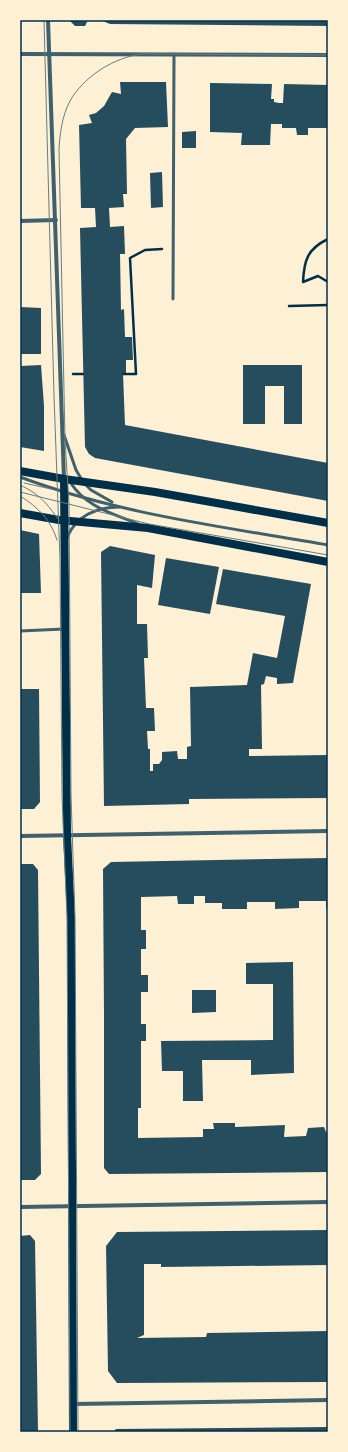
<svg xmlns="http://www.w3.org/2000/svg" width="348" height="1452" font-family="'Varela Round',sans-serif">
  <rect width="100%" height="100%" fill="#fdf0d5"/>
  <g fill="#264d5e">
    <polygon points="69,20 88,20 85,26 75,26"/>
    <polygon points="100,20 328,20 328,26 110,24"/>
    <polygon points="120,82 166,82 168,127 135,128 126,139 127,194 123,194 124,207 109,208 110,227 124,226 125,254 120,254 121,310 124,309 125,337 132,337 133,360 126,360 126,373 123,374 125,425 328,463 328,501 95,458 89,454 85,447 80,228 96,227 95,208 81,208 79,125 92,123 89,115 96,113 104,106 112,92 121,94"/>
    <polygon points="210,83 272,84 271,99 274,99 274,102 279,103 283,103 284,84 328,85 328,128 308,128 308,135 297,135 296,128 282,128 282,124 271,124 270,145 241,145 242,133 210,132"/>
    <polygon points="196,131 196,148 182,148 182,132"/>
    <polygon points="162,172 163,207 151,208 150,173"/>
    <polygon points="20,307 41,308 41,354 20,354"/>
    <polygon points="41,365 44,406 44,451 20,447 20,366"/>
    <polygon points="243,365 302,365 302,424 284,424 284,386 265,386 265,424 243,424"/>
    <polygon points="20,530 39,534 41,593 20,593"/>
    <polygon points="110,546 155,555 152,588 137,585 137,624 147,624 148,658 144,658 146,708 154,708 155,731 147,731 148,749 150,749 150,771 153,771 153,764 159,764 162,760 162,752 177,751 178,759 187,759 187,747 191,746 190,687 247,685 253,653 277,658 285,616 216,604 223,569 311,584 293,683 277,684 277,678 266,676 264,684 261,685 262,749 249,749 249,756 328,755 328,798 189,799 189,804 104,806 101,552"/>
    <polygon points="166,558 219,567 210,614 158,605"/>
    <polygon points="20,689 39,689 40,802 34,809 20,809"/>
    <polygon points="328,858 328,908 326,908 326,901 299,901 299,908 275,909 275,902 247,902 247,909 222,909 222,903 205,903 205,896 194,896 194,904 178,904 177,896 141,897 141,930 146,930 146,949 141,949 141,975 148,975 148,992 141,992 141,1024 146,1024 146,1041 141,1041 141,1108 138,1108 138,1138 203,1137 203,1129 214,1129 213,1123 235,1123 235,1127 285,1125 284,1137 306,1136 308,1128 324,1127 326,1132 328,1132 328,1172 109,1174 104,1168 104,1015 103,869 111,862"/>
    <polygon points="20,864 33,864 38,870 41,1174 35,1180 20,1180"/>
    <polygon points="293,962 294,1073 251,1075 251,1060 202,1060 203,1101 183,1101 183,1071 162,1071 161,1041 273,1040 273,984 246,984 246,963"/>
    <polygon points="192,990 216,990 216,1012 192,1013"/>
    <polygon points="328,1230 328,1265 161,1267 161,1264 144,1264 144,1335 137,1338 206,1337 207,1333 328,1331 328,1382 117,1383 108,1371 106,1246 117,1232"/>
    <polygon points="30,1235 35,1241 38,1432 20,1432 20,1236"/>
    <polygon points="328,1427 328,1432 113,1432 116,1429"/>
  </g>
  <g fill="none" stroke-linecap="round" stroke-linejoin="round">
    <g stroke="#003049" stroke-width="2.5">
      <path d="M 328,239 C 307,249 304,261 303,282 L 318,276 L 328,282"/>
      <polyline points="289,306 328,305"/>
      <polyline points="73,374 83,374"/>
      <polyline points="123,374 136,374 130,258 145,250 162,249"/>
    </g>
    <g stroke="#3f606c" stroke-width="3">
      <polyline points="173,299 174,54"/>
      <polyline points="64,435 76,470 82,480"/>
      <path d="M 20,477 C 118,514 225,527 328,545"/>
      <path d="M 70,482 C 87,508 112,513 138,524"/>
      <polyline points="85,484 91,490 112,502"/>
      <path d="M 67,538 C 75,516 97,507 119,507"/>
      <polyline points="20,631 64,629"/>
    </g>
    <g stroke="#3f606c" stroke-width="4">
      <polyline points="48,20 64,479"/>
      <polyline points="20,54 328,55"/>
      <polyline points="20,221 56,220"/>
      <polyline points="20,836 328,831"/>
      <polyline points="20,1207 328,1202"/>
      <polyline points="73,1404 328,1400"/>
    </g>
    <g stroke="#003049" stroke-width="8">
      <polyline points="20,471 64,479 155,492 328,523"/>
      <polyline points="64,479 67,835 71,917 73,1432"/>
      <polyline points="20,513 59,520 148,528 328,562"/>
    </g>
    <g stroke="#657d81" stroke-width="1">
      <polyline points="44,20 54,396 60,560 62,795 67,917 70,1432"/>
      <polyline points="24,483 51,489"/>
      <path d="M 20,485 C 41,495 46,503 59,520"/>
      <polyline points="20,492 149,524 328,555"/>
      <path d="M 20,496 C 38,507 51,520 57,540"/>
      <path d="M 78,1432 L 75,917 L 71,795 L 69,504 L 65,440 L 59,149 C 60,133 62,116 70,101 C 83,78 110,60 136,55 C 142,53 148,54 154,54 L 328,55"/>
    </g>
  </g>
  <rect width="348" height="1452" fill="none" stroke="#fdf0d5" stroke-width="42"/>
  <rect x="21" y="21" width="306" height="1410" fill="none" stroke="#003049" stroke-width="1.5"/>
</svg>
